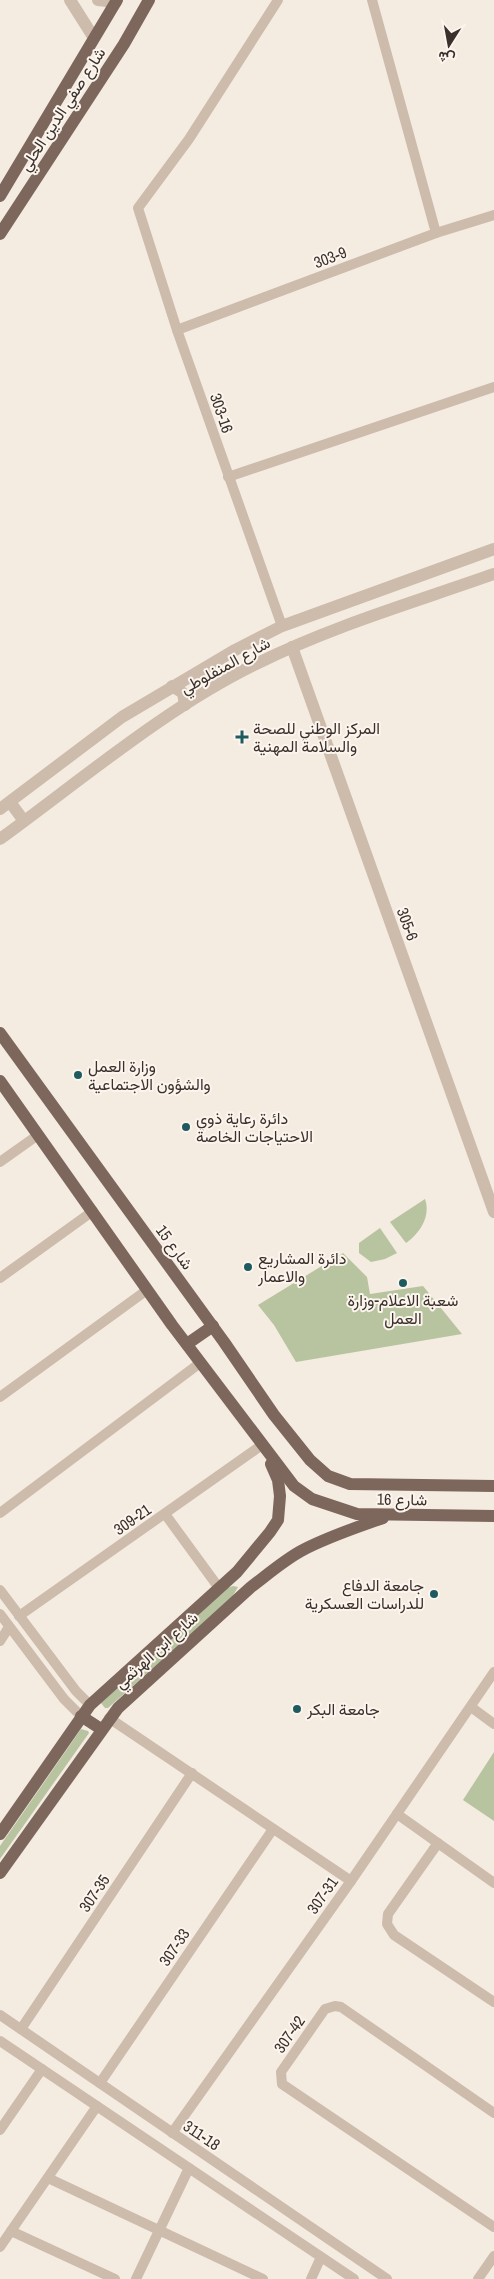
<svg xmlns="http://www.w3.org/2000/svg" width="494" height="2279" font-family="'Archivo Narrow',Vazirmatn,sans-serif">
  <rect width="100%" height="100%" fill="#f4ebe1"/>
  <g fill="#b8c4a0">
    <path d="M 425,1199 C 431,1216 420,1233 406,1243 L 390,1222 Z"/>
    <polygon points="380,1228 397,1253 385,1259 371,1262 359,1253 359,1243"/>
    <polygon points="343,1253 367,1277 370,1294 423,1286 462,1334 296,1362 274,1325 258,1305"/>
    <polygon points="233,1586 238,1587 231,1599 108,1708 105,1708 101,1703 102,1700 227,1588"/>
    <polygon points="81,1729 88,1731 89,1733 0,1859 0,1846"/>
    <polygon points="494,1752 494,1821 463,1800"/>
  </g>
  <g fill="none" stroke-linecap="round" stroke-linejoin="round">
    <g stroke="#cdbbac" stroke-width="10">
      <polyline points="278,0 189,139 138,208 177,330 282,626"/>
      <polyline points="372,0 436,233"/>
      <polyline points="177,330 436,233 494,215"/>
      <polyline points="228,477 494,387"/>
      <polyline points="0,1162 38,1135"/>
      <polyline points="0,1278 93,1211"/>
      <polyline points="0,1397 147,1290"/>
      <polyline points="0,1513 200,1363"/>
      <polyline points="165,1514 219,1588"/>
      <polyline points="0,1590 76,1691 90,1705"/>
      <polyline points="0,1614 64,1699 81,1716"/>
      <polyline points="19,1616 262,1445"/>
      <polyline points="0,1641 9,1627"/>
      <polyline points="471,1707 494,1724"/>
      <polyline points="109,1718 351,1881"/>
      <polyline points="397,1814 494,1883"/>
      <polyline points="438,1843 388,1914 387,1924 394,1935 494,2002"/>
      <polyline points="0,2015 387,2279"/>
      <polyline points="21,2029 192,1773"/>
      <polyline points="0,2041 354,2279"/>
      <polyline points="100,2083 273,1829"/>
      <polyline points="494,2113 341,2007 335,2006 325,2009 281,2072 282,2084 494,2227"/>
      <polyline points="0,2130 42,2069"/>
      <polyline points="172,2133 351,1881 494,1672"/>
      <polyline points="48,2178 263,2279"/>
      <polyline points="11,2231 115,2279"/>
      <polyline points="0,2247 97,2106"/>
      <polyline points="136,2279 189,2168"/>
      <polyline points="311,2279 321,2257"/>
      <polyline points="478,2279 494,2256"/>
    </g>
    <g stroke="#cdbbac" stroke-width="12">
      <polyline points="70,0 94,38"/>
      <polyline points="98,0 116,2"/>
      <polyline points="292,647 494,1212"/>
      <polyline points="172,686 183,693 185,705"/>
      <polyline points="10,802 24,821"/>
      <polyline points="0,809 122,717 235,650 282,626 494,549"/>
      <path d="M 0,839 C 80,781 167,707 256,664 C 332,626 415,602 494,574"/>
    </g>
    <g stroke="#7d675c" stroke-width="12">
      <polyline points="0,196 117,0"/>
      <polyline points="0,234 124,44 149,0"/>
      <polyline points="0,1033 224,1342 274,1415 310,1460 328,1476 350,1484 494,1486"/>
      <polyline points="0,1081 172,1325 294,1486 312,1499 357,1514 494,1516"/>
      <polyline points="187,1344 213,1326"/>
      <polyline points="81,1716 101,1729"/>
      <polyline points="0,1834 90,1705 237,1572 270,1532 278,1520 280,1496 278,1480 271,1464"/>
      <path d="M 0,1873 L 118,1708 L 251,1587 C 267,1575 283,1561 301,1551 C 327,1537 355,1528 383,1518"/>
    </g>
  </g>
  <g fill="#1f5a5e" stroke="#fbf5ee" stroke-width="2">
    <path d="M239.5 729.5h5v5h5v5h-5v5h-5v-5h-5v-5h5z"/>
    <circle cx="78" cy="1075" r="5"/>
    <circle cx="186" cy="1127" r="5"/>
    <circle cx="248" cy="1267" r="5"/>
    <circle cx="403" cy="1283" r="5"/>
    <circle cx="434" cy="1594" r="5"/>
    <circle cx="297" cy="1709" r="5"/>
  </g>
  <g text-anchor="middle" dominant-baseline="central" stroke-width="4" stroke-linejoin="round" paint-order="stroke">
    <g font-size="16" fill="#3b302b" stroke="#fbf5ee">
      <text transform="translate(62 109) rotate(-57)">شارع صفي الدين الحلي</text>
      <text transform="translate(330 257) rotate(-21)">303-9</text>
      <text transform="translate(222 413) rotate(71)">303-16</text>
      <text transform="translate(225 665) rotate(-29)">شارع المنفلوطي</text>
      <text transform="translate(408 924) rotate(70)">305-6</text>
      <text transform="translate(175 1247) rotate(54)">شارع 15</text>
      <text transform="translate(402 1499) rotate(1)">شارع 16</text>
      <text transform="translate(132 1519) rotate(-35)">309-21</text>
      <text transform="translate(156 1650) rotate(-42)">شارع ابن الهرثمي</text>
      <text transform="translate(94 1893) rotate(-56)">307-35</text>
      <text transform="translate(322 1895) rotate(-55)">307-31</text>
      <text transform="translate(174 1947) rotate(-56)">307-33</text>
      <text transform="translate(289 2034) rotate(-55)">307-42</text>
      <text transform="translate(202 2135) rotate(34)">311-18</text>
    </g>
    <g font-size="16" fill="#3b302b" stroke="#fbf5ee" text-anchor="start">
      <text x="253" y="728">المركز الوطني للصحة<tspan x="253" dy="18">والسلامة المهنية</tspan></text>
      <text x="88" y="1066">وزارة العمل<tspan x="88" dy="18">والشؤون الاجتماعية</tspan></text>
      <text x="196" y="1118">دائرة رعاية ذوي<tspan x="196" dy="18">الاحتياجات الخاصة</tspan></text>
      <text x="258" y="1258">دائرة المشاريع<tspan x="258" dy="18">والاعمار</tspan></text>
      <text x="403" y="1300" text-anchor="middle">شعبة الاعلام-وزارة<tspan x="403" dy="18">العمل</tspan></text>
      <text x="424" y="1585" text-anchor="end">جامعة الدفاع<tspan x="424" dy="18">للدراسات العسكرية</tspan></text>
      <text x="307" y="1709">جامعة البكر</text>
    </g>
  </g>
  <g transform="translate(449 45) rotate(191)" stroke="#fbf5ee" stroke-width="4" paint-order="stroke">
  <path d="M0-4L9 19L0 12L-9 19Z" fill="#3b302b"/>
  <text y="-8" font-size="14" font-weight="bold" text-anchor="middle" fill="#3b302b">ش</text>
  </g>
</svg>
